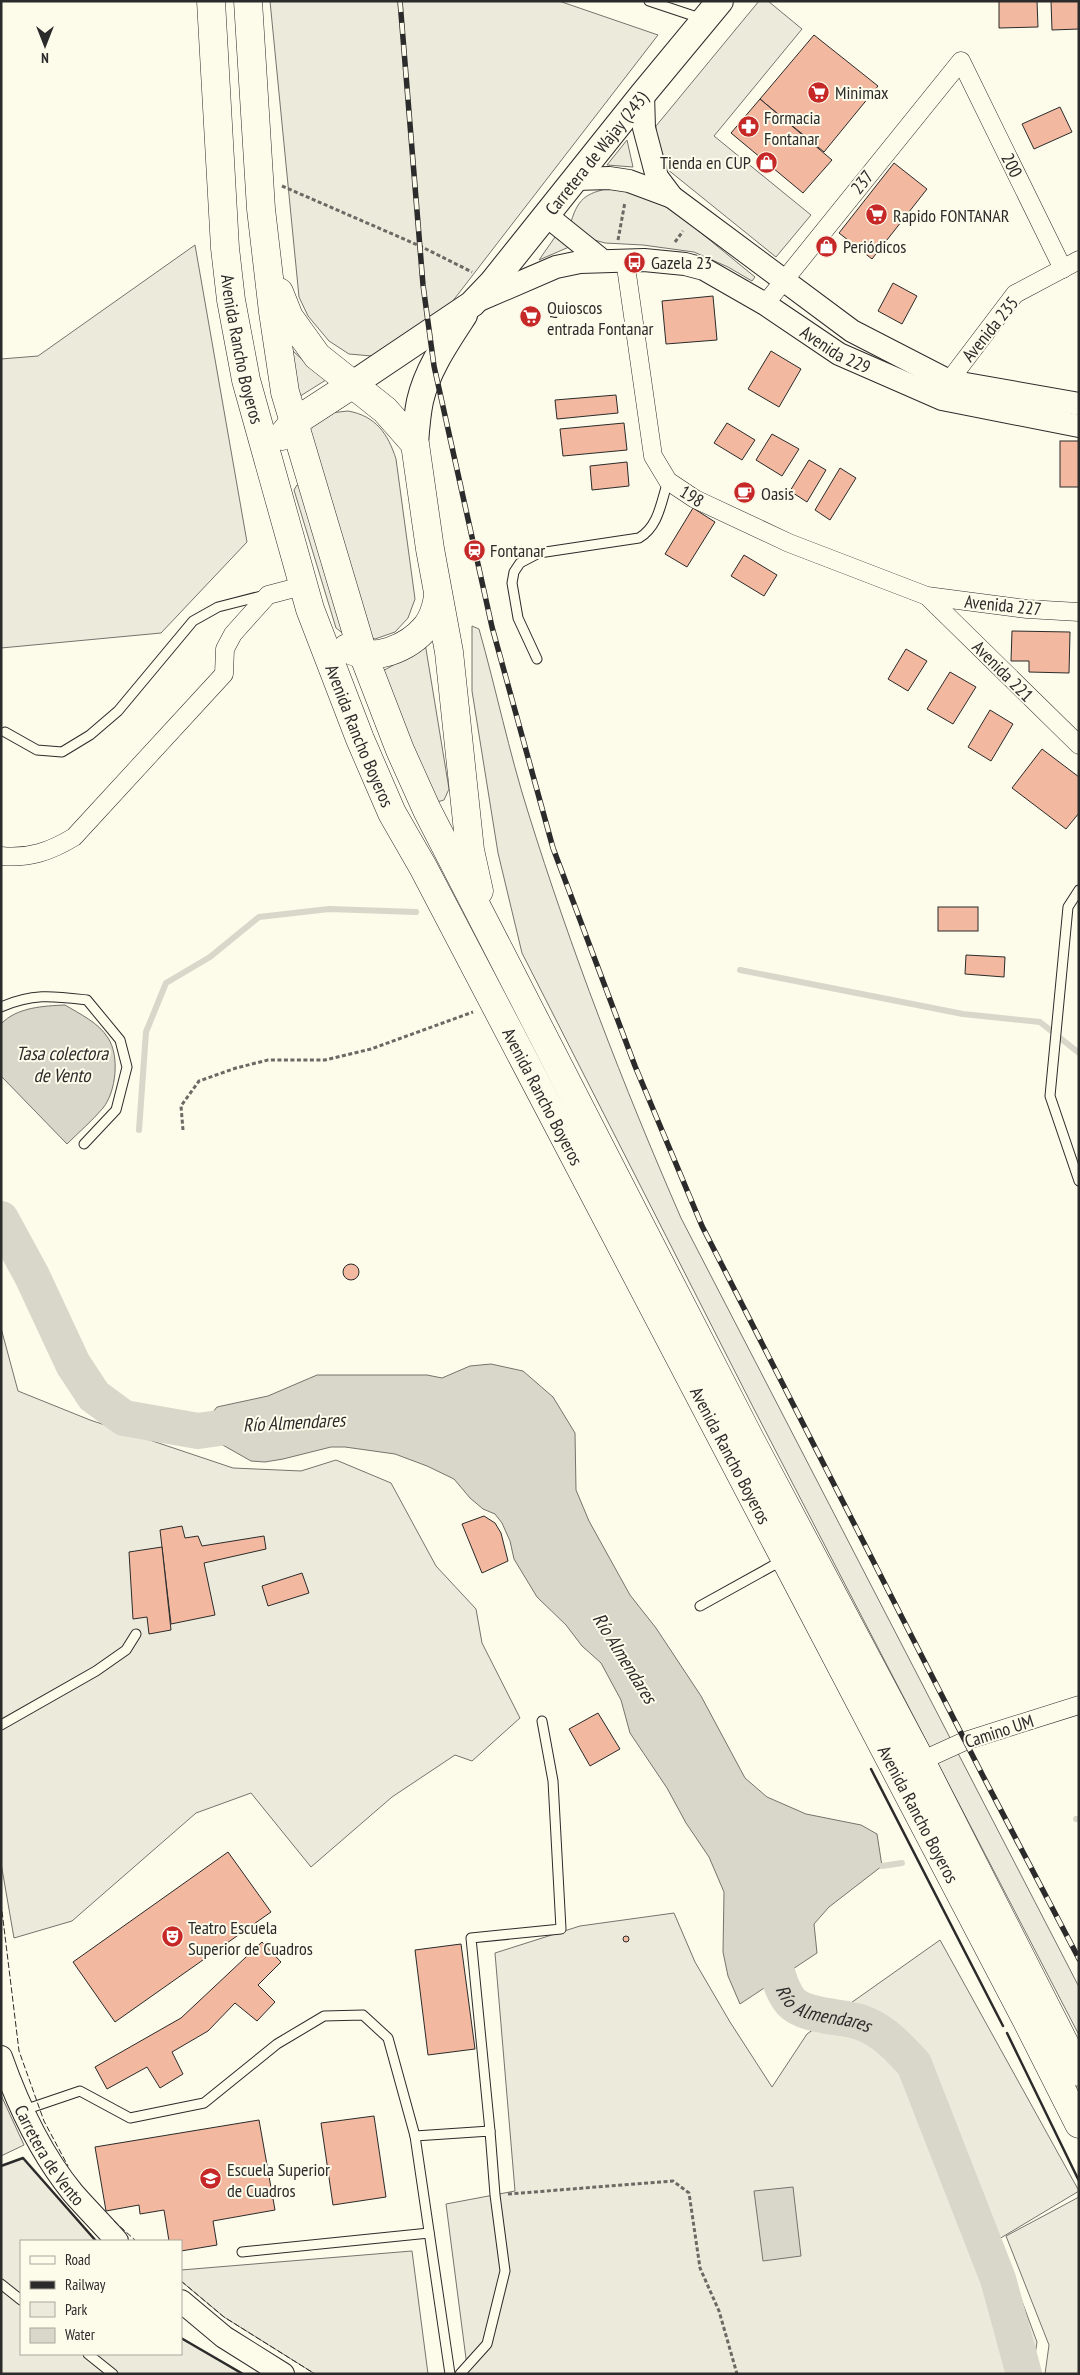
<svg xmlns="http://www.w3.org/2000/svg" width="1080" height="2375" font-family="'PT Sans Narrow',sans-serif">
  <rect width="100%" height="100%" fill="#fdfbea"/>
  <g fill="#ecebdb" stroke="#74746e">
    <polygon points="270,1 559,1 658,35 452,302 372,356 349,354 329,341 308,316 299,297"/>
    <polygon points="627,140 633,167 607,165"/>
    <path d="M 614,187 L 657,197 L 755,277 L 752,281 L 728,267 L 694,252 L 643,245 L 605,243 L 584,237 L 571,222 C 579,195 589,193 614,187 Z"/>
    <polygon points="555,237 569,247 539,260"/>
    <polygon points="195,245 247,542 161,633 1,648 1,359 38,356"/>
    <polygon points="292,350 307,364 329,378 294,400"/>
    <path d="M 348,411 C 376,416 388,434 396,459 L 415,599 L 408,618 L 395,632 L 375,639 L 367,636 L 305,427 L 330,413 Z"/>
    <polygon points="297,485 300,486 354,642 336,628 294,490"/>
    <path d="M 472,626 L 479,629 C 496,689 509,752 528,812 C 571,950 623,1085 681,1218 L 1079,1987 L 1079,2035 L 754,1409 L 522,953 L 498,853 L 472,691 Z"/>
    <polygon points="425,643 449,789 444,800 437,802 379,673 410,656"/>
    <polygon points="1,1328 18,1391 90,1420 233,1468 301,1471 336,1460 391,1483 436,1566 476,1609 482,1643 520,1718 472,1761 455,1755 392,1797 311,1867 251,1793 196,1813 72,1921 14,1938 1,1863"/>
    <polygon points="674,1913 695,1962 730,2022 772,2087 807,2034 940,1940 1079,2191 999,2239 1037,2342 1032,2374 468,2374 446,2204 515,2191 495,1953 580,1926"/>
    <polygon points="23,2158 96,2241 21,2241 21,2354 181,2354 181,2338 243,2374 1,2374 1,2166"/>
    <polygon points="1079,2197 1079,2374 1045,2374 1049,2345 1006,2236"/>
    <polygon points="412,2251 428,2374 315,2374 224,2317 181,2281 181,2270"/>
  </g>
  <g fill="#eceadb" stroke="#74746e">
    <polygon points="759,1 768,1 802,29 714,136 811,215 776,257 667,169 659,155 656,139 656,126"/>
    <polygon points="1,2095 24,2145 1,2156"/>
  </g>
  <g fill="#d8d7c9" stroke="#74746e">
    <path d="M 65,1005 C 80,1014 99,1023 108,1038 C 120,1056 116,1092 103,1108 C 92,1121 79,1132 67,1144 L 1,1076 L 1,1024 C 17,1007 44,1006 65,1005 Z"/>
    <polygon points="491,1364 523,1371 553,1397 575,1433 576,1490 589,1521 630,1595 656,1628 701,1696 745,1778 767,1797 806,1814 861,1825 877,1834 882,1866 829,1907 814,1924 817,1953 740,2004 728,1976 723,1952 724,1892 709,1857 686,1823 667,1788 630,1733 621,1700 601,1663 582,1646 566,1625 537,1597 514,1559 510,1541 502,1523 495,1514 483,1509 470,1498 454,1479 427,1466 395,1454 345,1447 331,1447 283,1459 265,1462 251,1461 198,1431 217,1407 268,1396 317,1375 427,1375 442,1378 470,1366"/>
    <polygon points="793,2187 801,2256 763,2261 754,2191"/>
  </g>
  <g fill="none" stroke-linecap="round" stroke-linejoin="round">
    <g stroke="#d8d7c9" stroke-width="6">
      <polyline points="740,970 963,1014 1040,1022 1079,1053"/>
      <polyline points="139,1130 146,1032 166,983 210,957 259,917 329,909 416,912"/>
      <polyline points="1076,1819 1079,1819"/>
      <polyline points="882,1866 902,1863"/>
    </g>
    <g stroke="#d8d7c9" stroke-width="36">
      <polyline points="1,1219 32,1276 73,1364 94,1396 124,1418 198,1431 248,1424"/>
      <path id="s1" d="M 767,1929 C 772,1950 777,1986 791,2002 C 805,2017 841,2016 860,2022 C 883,2030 897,2046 914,2064 L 998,2279 L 1024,2374"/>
    </g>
  </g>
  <g fill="#f2b8a0" stroke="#2b2b2b">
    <polygon points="999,1 1037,1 1038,27 999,28"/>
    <polygon points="1051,1 1079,1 1079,29 1052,30"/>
    <polygon points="814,35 878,86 824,152 760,99"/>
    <polygon points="760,99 832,160 803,193 731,133"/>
    <polygon points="1060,107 1072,132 1034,149 1022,124"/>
    <polygon points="894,163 927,189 872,259 839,233"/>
    <polygon points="893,283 917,296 902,324 878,311"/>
    <polygon points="713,296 717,340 666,344 662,301"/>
    <polygon points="771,351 801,369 779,407 748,389"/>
    <polygon points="616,395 618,413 557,419 555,400"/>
    <polygon points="624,423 627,450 563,456 560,429"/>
    <polygon points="727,423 755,440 742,460 714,443"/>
    <polygon points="772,434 799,449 782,476 756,460"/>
    <rect x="1060" y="441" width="19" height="46"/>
    <polygon points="809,460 826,470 807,502 790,491"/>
    <polygon points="627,462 629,486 592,490 590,466"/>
    <polygon points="840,468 856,478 830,520 815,510"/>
    <polygon points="693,508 715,522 687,567 665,554"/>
    <polygon points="744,555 777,575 764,596 731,576"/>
    <polygon points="1012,631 1070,632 1069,673 1029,672 1029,661 1011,661"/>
    <polygon points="906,649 927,661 908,691 888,679"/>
    <polygon points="950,672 976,687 953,724 927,709"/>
    <polygon points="990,710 1013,724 991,761 968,747"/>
    <polygon points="1042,749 1079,777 1079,813 1066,829 1012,788"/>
    <rect x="938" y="907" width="40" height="24"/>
    <polygon points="966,955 1005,957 1004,977 965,974"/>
    <circle cx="351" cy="1272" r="8"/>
    <polygon points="484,1516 495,1523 501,1533 508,1561 482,1573 462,1524"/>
    <polygon points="182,1526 185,1538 198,1536 202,1546 264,1536 266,1549 204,1563 215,1615 171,1624 160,1530"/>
    <polygon points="162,1547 171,1630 149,1634 147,1617 133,1619 129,1552"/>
    <polygon points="302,1573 309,1593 268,1606 262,1586"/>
    <polygon points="598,1713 620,1749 590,1766 569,1729"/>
    <polygon points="228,1852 271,1912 115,2022 73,1962"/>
    <circle cx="626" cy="1939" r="3"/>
    <polygon points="262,1942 281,1962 258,1985 275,2002 257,2021 235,2003 208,2031 172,2052 183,2074 160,2088 147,2067 107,2089 95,2067 181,2018"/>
    <polygon points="461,1944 475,2049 428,2055 415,1950"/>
    <polygon points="374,2116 386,2197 333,2205 321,2123"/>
    <polygon points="259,2120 275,2210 213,2221 217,2245 181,2251 181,2241 169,2241 164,2210 140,2214 139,2205 106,2211 95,2147"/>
  </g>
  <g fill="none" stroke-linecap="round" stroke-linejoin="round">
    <defs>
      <g id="service">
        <polyline points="649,1 703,19"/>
        <path d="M 537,659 L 518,618 L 512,583 L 514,572 L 520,563 L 539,553 L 639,538 C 659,526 661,502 668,481"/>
        <polyline points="5,732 37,750 62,752 90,735 118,711 193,621 218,607 265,595"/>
        <polyline points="1079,890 1068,907 1050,1096 1079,1181"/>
        <path d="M 1,1007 C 33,993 53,996 87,1000 L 120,1040 L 127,1067 L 116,1110 L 84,1144"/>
        <polyline points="700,1606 783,1560"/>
        <polyline points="1,1725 96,1671 126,1650 136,1634"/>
        <polyline points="24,2110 80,2091 130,2118 204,2103 277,2044 324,2016 363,2015 388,2038 415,2136"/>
        <polyline points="490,2131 471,1938 561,1929 553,1781 542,1721"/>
        <polyline points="242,2252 429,2233"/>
        <polyline points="1,2284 21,2300"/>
        <polyline points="88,2354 113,2374"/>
        <polyline points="450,2374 415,2136 490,2131 495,2195 505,2271 487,2344 460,2374"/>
      </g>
      <g id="minor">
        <polyline points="625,260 653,456 668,481 695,499 789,543 927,596 1027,609 1079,612"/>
        <polyline points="765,304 961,61 1063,269"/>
        <polyline points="945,391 949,381 1015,294 1079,260"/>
        <polyline points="927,596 1079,745"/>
        <path d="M 1,856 C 29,859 51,851 74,837 L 224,674 L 225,649 L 233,634 L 250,615 L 268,595 L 302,586"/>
        <polyline points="921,1761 965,1741 1079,1705"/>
      </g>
      <g id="tertiary">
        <polyline points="643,94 644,128 657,177 672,197"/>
        <polyline points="576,179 609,178 629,181 672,197 852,331 949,381 1079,404"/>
        <polyline points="547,216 603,261"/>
        <path id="s2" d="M 477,301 L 556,267 L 580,262 L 644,260 L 685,264 L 704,269 L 765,304 L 839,354 L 942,399 L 1079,426"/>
        <path id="s3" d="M 1,2057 C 18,2105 40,2153 73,2193 C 87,2209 103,2225 117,2241"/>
        <polyline points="181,2301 224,2337 283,2374"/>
      </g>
      <g id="secondary">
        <path id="s4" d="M 353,384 L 472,304 L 492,283 L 643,94 L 720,1"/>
        <path d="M 415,444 C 416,430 417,415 420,401 C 427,370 447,341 464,315"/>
      </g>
      <g id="trunk">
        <path id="s5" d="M 211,1 L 225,248 L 231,300 L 246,380 L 310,609 L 360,739 L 392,813 L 423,867 L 1026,2019 L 1079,2124"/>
        <polyline points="248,1 261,209 273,312 285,392 363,654 400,750 427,810 502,956 750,1439 921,1761 1079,2072"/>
        <polyline points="279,292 289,317 317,356 385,410 415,444 430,549 449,652 470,850 479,891"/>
        <polyline points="282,436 293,423 353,384"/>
        <path d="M 347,648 C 373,664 409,648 427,626 C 433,618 436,608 438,597"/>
      </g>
    </defs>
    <use href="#service" stroke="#2b2b2b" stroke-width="11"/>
    <use href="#minor" stroke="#2b2b2b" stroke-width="19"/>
    <use href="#tertiary" stroke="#2b2b2b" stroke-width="24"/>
    <use href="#secondary" stroke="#2b2b2b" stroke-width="28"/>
    <use href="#trunk" stroke="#2b2b2b" stroke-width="29"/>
    <g stroke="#6a6964" stroke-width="3" stroke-dasharray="4 2.5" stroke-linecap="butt">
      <polyline points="282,186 420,246 472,272"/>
      <polyline points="618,240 625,202"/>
      <polyline points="675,242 683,231"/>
      <polyline points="183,1130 181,1106 199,1081 236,1068 268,1060 325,1060 371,1049 473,1012"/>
      <polyline points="508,2194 673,2181 689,2193 700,2268 719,2311 737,2374"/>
    </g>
    <use href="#service" stroke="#fdfbea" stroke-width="9"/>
    <use href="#minor" stroke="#fdfbea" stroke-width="18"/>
    <use href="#tertiary" stroke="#fdfbea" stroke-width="22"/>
    <use href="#secondary" stroke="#fdfbea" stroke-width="26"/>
    <use href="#trunk" stroke="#fdfbea" stroke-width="28"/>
    <defs>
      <polyline id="rail" points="400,1 423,285 434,366 492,627 553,848 635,1066 702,1226 983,1776 1079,1959"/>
    </defs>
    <use href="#rail" stroke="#2b2b2b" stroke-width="5.5"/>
    <use href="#rail" stroke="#fdfbea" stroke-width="4" stroke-dasharray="11" stroke-linecap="butt"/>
    <g stroke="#2b2b2b" stroke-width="1" stroke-dasharray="6 2.5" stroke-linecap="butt">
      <polyline points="1,1903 19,2051 44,2121 68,2166"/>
      <polyline points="114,2221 136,2241"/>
      <polyline points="181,2281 224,2317 315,2374"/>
    </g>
    <g stroke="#2b2b2b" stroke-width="2.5">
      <polyline points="871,1769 1003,2026"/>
      <polyline points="1007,2033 1079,2181"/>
      <polyline points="1,2166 23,2158 96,2241"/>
      <polyline points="181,2338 243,2374"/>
    </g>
  </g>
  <defs>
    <symbol id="supermarket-disc" viewBox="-11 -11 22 22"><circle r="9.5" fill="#c62828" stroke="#fdfbea"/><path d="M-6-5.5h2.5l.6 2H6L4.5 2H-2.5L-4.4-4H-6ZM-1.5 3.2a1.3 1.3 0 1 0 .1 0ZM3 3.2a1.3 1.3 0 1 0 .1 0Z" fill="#fff"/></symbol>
    <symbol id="pharmacy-disc" viewBox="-11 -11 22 22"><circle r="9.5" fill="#c62828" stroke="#fdfbea"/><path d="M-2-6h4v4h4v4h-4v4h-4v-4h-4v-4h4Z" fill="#fff"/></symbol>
    <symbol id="shop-disc" viewBox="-11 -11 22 22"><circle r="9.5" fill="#c62828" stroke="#fdfbea"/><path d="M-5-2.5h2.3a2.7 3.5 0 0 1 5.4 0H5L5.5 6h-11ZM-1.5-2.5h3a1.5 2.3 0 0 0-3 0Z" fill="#fff"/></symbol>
    <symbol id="bus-disc" viewBox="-11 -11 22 22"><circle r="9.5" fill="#c62828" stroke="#fdfbea"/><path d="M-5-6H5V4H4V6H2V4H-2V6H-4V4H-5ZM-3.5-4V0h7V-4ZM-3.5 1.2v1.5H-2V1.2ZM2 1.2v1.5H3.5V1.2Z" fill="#fff"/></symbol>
    <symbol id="cafe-disc" viewBox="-11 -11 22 22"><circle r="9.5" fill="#c62828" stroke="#fdfbea"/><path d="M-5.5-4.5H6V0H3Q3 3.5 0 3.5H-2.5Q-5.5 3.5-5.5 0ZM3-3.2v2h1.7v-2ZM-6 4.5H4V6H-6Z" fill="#fff"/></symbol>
    <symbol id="station-disc" viewBox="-11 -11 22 22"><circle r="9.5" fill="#c62828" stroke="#fdfbea"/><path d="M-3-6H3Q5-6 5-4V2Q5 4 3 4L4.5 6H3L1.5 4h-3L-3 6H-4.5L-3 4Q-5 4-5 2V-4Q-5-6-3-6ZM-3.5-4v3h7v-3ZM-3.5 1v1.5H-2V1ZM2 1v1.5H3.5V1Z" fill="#fff"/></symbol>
    <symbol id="theatre-disc" viewBox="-11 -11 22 22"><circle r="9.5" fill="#c62828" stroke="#fdfbea"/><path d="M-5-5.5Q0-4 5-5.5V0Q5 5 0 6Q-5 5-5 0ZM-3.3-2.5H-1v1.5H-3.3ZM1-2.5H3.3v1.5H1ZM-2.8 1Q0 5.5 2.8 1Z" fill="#fff"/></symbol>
    <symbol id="university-disc" viewBox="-11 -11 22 22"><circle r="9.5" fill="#c62828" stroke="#fdfbea"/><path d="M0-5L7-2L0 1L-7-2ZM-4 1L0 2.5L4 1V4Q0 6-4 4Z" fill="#fff"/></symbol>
  </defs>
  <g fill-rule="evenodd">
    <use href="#supermarket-disc" x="806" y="80" width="25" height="25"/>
    <use href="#pharmacy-disc" x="736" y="114" width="25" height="25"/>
    <use href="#shop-disc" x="754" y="150" width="25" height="25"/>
    <use href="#supermarket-disc" x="864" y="202" width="25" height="25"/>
    <use href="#shop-disc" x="814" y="234" width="25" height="25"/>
    <use href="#bus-disc" x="622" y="250" width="25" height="25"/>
    <use href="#supermarket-disc" x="518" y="304" width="25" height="25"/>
    <use href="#cafe-disc" x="732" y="480" width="25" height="25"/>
    <use href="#station-disc" x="462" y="538" width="25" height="25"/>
    <use href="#theatre-disc" x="160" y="1924" width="25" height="25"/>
    <use href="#university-disc" x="198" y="2166" width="25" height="25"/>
  </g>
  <g text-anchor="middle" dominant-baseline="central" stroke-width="4" stroke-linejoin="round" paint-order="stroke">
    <g font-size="18" fill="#2b2b2b" stroke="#fdfbea" text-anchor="start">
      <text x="835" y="92">Minimax</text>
      <text x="764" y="117">Formacia<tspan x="764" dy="21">Fontanar</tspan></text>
      <text x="751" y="162" text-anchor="end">Tienda en CUP</text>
      <text x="893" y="215">Rapido FONTANAR</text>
      <text x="843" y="246">Periódicos</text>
      <text x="651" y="262">Gazela 23</text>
      <text x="547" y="307">Quioscos<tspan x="547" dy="21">entrada Fontanar</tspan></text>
      <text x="761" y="493">Oasis</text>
      <text x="490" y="550">Fontanar</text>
      <text x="188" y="1927">Teatro Escuela<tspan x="188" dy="21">Superior de Cuadros</tspan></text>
      <text x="227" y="2169">Escuela Superior<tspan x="227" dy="21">de Cuadros</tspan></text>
    </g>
    <g font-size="18" fill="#2b2b2b" stroke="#fdfbea">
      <text stroke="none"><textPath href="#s4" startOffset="339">Carretera de Wajay (243)</textPath></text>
      <text transform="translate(1012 165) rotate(64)">200</text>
      <text transform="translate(862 182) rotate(-51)">237</text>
      <text transform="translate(990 329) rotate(-51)">Avenida 235</text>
      <text stroke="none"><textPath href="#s2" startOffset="390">Avenida 229</textPath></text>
      <text stroke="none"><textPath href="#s5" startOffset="350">Avenida Rancho Boyeros</textPath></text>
      <text transform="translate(692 496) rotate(31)">198</text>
      <text transform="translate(1003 605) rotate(6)">Avenida 227</text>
      <text transform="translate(1003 671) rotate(45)">Avenida 221</text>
      <text stroke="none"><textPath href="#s5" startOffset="755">Avenida Rancho Boyeros</textPath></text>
      <text stroke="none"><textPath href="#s5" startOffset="1160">Avenida Rancho Boyeros</textPath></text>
      <text stroke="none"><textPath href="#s5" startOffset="1565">Avenida Rancho Boyeros</textPath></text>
      <text transform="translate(999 1731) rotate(-18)">Camino UM</text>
      <text stroke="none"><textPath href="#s5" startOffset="1970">Avenida Rancho Boyeros</textPath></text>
      <text stroke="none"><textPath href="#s3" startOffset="110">Carretera de Vento</textPath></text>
    </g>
    <g font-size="19" font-style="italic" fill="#2b2b2b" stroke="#fdfbea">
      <text x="62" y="1053">Tasa colectora<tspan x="62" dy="22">de Vento</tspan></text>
      <text transform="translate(294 1422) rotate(-3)">Río Almendares</text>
      <text transform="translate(625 1658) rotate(58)">Río Almendares</text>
      <text stroke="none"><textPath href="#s1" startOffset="110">Río Almendares</textPath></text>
    </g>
  </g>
  <rect width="1080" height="2375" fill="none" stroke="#2b2b2b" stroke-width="5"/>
  <rect x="20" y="2240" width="162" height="115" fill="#fdfbea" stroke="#a9a89e"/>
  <rect x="30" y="2256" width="25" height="8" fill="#fdfbea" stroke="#a9a89e"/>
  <text x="65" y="2265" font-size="15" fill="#2b2b2b">Road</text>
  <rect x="30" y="2281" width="25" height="8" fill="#2b2b2b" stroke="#a9a89e"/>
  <text x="65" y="2290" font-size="15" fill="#2b2b2b">Railway</text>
  <rect x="30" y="2302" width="25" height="15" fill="#ecebdb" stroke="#a9a89e"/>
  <text x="65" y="2315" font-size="15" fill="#2b2b2b">Park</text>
  <rect x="30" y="2328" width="25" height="15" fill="#d8d7c9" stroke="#a9a89e"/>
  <text x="65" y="2340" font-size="15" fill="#2b2b2b">Water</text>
  <g transform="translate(45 45) rotate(180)" stroke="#fdfbea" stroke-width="4" paint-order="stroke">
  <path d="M0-4L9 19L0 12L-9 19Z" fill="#2b2b2b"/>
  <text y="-8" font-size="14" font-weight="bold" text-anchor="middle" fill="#2b2b2b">N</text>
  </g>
</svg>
